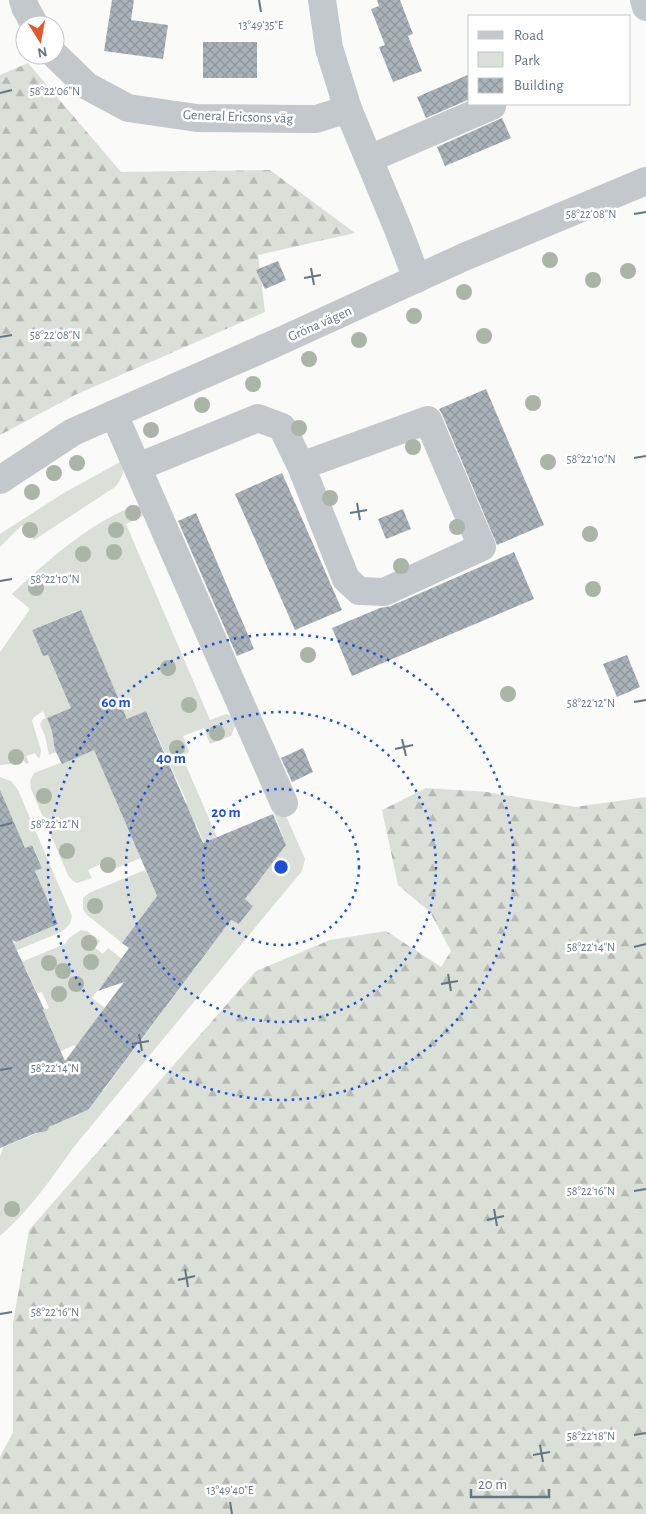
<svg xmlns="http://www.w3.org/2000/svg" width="646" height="1514" font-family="'Alegreya Sans',sans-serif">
  <defs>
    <pattern id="forest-firs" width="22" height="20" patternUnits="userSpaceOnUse" patternTransform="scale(1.25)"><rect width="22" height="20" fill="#dadfd7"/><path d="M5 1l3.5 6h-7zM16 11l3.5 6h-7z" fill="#b4b9b4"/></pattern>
    <pattern id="building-cross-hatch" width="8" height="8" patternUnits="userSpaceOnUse" patternTransform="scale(1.25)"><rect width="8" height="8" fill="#aab3b9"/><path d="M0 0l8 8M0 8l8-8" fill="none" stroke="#8e969c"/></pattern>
  </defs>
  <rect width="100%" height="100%" fill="#fafaf8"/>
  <g fill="#dadfd7">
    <path d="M 122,461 C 125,473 122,478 115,487 L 34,540 L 22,525 L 0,547 L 0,534 L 62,494 Z"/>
    <path d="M 137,505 L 140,506 L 145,515 L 126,524 L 210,720 L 226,714 L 232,716 L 235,726 L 231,736 L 210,744 L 204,728 L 183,736 L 189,752 L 182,756 L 217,837 L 204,843 L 196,824 L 186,828 L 177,807 L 187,802 L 146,711 L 127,719 L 80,610 L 32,630 L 43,656 L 48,655 L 71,708 L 47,718 L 52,731 L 56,752 L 49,755 L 45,736 L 40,724 L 43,719 L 46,718 L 43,711 L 33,718 L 32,721 L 41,750 L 40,757 L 38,758 L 35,753 L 26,756 L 29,763 L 26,764 L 23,759 L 10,764 L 0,765 L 0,652 L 30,609 L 12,594 C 47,561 90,522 137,505 Z"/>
    <polygon points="94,750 141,858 109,871 105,862 88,870 92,878 77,883 73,881 68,875 31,789 30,781 34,773"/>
    <polygon points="0,777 11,781 18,790 72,916 70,924 61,932 10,953 7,946 58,924 35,871 42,867 32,845 25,848 0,801"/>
    <path d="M 283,809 L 305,859 L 302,871 L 73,1148 C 51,1179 29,1211 0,1236 L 0,1157 L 3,1147 C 13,1143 43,1132 49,1127 L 89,1110 L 86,1102 L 97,1088 L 103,1091 L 231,920 L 239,924 L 253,906 L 245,899 L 286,845 L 274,813 Z"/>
    <polygon points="145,870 157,896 122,943 86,914 83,909 83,898 89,893"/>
    <polygon points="81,930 87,931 100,941 95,948 103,954 108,948 122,959 92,998 105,1008 76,1047 74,1045 61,1051 43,1010 49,1008 42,992 37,993 26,969 0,971 65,944 69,938"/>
  </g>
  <g fill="url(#forest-firs)">
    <polygon points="28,63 121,172 270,170 355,233 258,255 265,312 75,395 0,435 0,75"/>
    <polygon points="426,788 487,792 575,807 646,797 646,1514 0,1514 0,1457 13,1432 13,1323 29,1230 256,971 330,940 386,931 441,967 451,951 430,912 398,885 382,810"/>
  </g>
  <g fill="url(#building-cross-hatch)">
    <polygon points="112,0 134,0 131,20 168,25 163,59 104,51"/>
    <polygon points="377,0 400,0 413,34 408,36 422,71 393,82 379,47 385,45 371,9 379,6"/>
    <rect x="203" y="42" width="54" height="36"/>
    <polygon points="470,74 470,99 426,118 417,97"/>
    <polygon points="502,118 511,138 445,166 437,147"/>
    <polygon points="278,261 286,280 265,289 256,270"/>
    <polygon points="486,389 544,525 497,545 442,414 439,409"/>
    <polygon points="282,473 342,610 295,630 235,494"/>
    <polygon points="403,509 411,529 386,539 378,519"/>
    <polygon points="196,513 254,649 237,656 178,521"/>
    <polygon points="514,552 534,599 352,676 332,628 380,608 391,606"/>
    <polygon points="81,610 127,719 146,711 203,843 273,814 286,845 245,899 253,906 239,924 231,920 88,1110 49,1127 47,1131 36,1133 0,1148 0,790 25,848 32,845 42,868 35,871 58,924 16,942 12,940 44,1009 43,1010 65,1061 124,982 98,991 129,948 122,943 157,896 94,750 62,764 55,750 52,731 47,718 71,708 48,655 43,656 32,630"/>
    <polygon points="627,655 640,687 617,697 603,664"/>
    <polygon points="303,748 313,772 292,782 281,758"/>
  </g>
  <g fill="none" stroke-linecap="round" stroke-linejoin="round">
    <g stroke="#c3c8cc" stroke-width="28">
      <polyline points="23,0 25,7 35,25"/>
      <polyline points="322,0 329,48 348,109 398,229 417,279"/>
      <polyline points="644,0 646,7"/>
      <polyline points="55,55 87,86 128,108 197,118 302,119 316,119 348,109"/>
      <polyline points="369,159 492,106"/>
      <polyline points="114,414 284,803"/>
      <polyline points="138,467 258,418 282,427 301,466 346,579 359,591 384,592 482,547 428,420 301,466"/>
      <polyline points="0,480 73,432 276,343 464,257 646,181"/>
    </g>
  </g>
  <g fill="#aab4a7">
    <circle cx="550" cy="260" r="8"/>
    <circle cx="628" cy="271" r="8"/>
    <circle cx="593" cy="280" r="8"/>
    <circle cx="464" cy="292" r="8"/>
    <circle cx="414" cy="316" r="8"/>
    <circle cx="484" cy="336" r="8"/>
    <circle cx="359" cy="340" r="8"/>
    <circle cx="309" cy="359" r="8"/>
    <circle cx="253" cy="384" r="8"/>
    <circle cx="533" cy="403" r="8"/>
    <circle cx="202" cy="405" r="8"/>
    <circle cx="299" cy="428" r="8"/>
    <circle cx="151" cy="430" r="8"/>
    <circle cx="413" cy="447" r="8"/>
    <circle cx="548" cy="462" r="8"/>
    <circle cx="77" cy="463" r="8"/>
    <circle cx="54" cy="473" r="8"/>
    <circle cx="32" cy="492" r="8"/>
    <circle cx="330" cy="498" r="8"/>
    <circle cx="133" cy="513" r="8"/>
    <circle cx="457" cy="527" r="8"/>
    <circle cx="30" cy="530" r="8"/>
    <circle cx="116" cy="530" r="8"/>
    <circle cx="590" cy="534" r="8"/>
    <circle cx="114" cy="552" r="8"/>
    <circle cx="83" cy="554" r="8"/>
    <circle cx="401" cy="566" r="8"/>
    <circle cx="36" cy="588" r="8"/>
    <circle cx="593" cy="589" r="8"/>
    <circle cx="308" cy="655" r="8"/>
    <circle cx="168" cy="668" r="8"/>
    <circle cx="508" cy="694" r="8"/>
    <circle cx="189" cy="705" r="8"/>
    <circle cx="217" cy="733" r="8"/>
    <circle cx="177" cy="748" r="8"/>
    <circle cx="16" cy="757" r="8"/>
    <circle cx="44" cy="796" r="8"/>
    <circle cx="67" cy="851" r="8"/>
    <circle cx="108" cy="865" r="8"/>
    <circle cx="95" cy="906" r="8"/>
    <circle cx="89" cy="943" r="8"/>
    <circle cx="91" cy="962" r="8"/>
    <circle cx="49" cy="963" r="8"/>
    <circle cx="63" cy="971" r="8"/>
    <circle cx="76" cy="984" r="8"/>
    <circle cx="59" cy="994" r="8"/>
    <circle cx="12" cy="1209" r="8"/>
  </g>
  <path fill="none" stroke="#657683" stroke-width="2" d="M 259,0 L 261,12M 0,93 L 12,90M 634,214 L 646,212M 311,268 L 314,285M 304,278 L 321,275M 0,337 L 12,335M 634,458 L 646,456M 357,503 L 360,520M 350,513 L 367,510M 0,581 L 12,579M 634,702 L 646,700M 402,739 L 406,756M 395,749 L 413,745M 0,826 L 12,823M 634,947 L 646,944M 448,974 L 451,991M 441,984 L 458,981M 139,1034 L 142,1051M 132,1044 L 149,1041M 0,1070 L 12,1068M 634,1191 L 646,1189M 494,1209 L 497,1226M 487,1220 L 504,1216M 185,1269 L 188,1287M 178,1280 L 195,1276M 0,1314 L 12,1312M 634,1435 L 646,1433M 540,1445 L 543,1462M 533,1455 L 550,1452M 230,1502 L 232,1514"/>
  <g fill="none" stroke="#1d4ed8" stroke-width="2.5" stroke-dasharray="2.5 5">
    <circle cx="281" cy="867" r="78"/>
    <circle cx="281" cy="867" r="155"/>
    <circle cx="281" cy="867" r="233"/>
  </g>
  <g text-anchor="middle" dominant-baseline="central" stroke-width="5" stroke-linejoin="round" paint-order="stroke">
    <g font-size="14" fill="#657683" stroke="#fff">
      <text transform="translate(238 117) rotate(2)">General Ericsons väg</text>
      <text transform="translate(320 324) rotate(-24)">Gröna vägen</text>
    </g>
  </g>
  <g font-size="12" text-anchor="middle" fill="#657683" stroke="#fff" stroke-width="5" stroke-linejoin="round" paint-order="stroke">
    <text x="261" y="29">13°49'35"E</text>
    <text x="55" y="95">58°22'06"N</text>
    <text x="591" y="218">58°22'08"N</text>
    <text x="55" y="339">58°22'08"N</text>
    <text x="591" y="463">58°22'10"N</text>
    <text x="55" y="583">58°22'10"N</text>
    <text x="591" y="707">58°22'12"N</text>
    <text x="55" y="828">58°22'12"N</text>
    <text x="591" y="951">58°22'14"N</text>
    <text x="55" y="1072">58°22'14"N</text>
    <text x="591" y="1195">58°22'16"N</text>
    <text x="55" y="1316">58°22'16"N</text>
    <text x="591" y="1440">58°22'18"N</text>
    <text x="230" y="1494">13°49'40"E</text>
  </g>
  <circle cx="281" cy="867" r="8" fill="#1d4ed8" stroke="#fff" stroke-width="2.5"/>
  <g font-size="15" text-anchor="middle" font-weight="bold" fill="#1d4ed8" stroke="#fff" stroke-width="5" stroke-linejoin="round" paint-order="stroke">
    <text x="116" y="707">60 m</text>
    <text x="171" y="763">40 m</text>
    <text x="226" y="817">20 m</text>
  </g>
  <rect x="468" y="15" width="162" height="90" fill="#ffffff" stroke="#c1c8cd"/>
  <rect x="478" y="31" width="25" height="8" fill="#c3c8cc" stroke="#c1c8cd"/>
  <text x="514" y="40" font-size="15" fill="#657683">Road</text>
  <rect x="478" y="52" width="25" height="15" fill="#dadfd7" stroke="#c1c8cd"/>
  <text x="514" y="65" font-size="15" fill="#657683">Park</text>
  <rect x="478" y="78" width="25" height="15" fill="url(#building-cross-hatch)" stroke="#c1c8cd"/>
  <text x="514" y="90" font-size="15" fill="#657683">Building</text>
  <g transform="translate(40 40) rotate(169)"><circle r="24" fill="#ffffff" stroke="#c1c8cd"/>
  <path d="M0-4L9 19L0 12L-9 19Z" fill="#e4572e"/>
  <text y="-8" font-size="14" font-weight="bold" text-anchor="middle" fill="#657683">N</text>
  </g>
  <path d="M471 1489v8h78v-8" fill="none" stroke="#657683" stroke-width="2.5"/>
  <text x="478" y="1489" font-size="15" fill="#657683" stroke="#ffffff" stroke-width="4" paint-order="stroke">20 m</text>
</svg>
